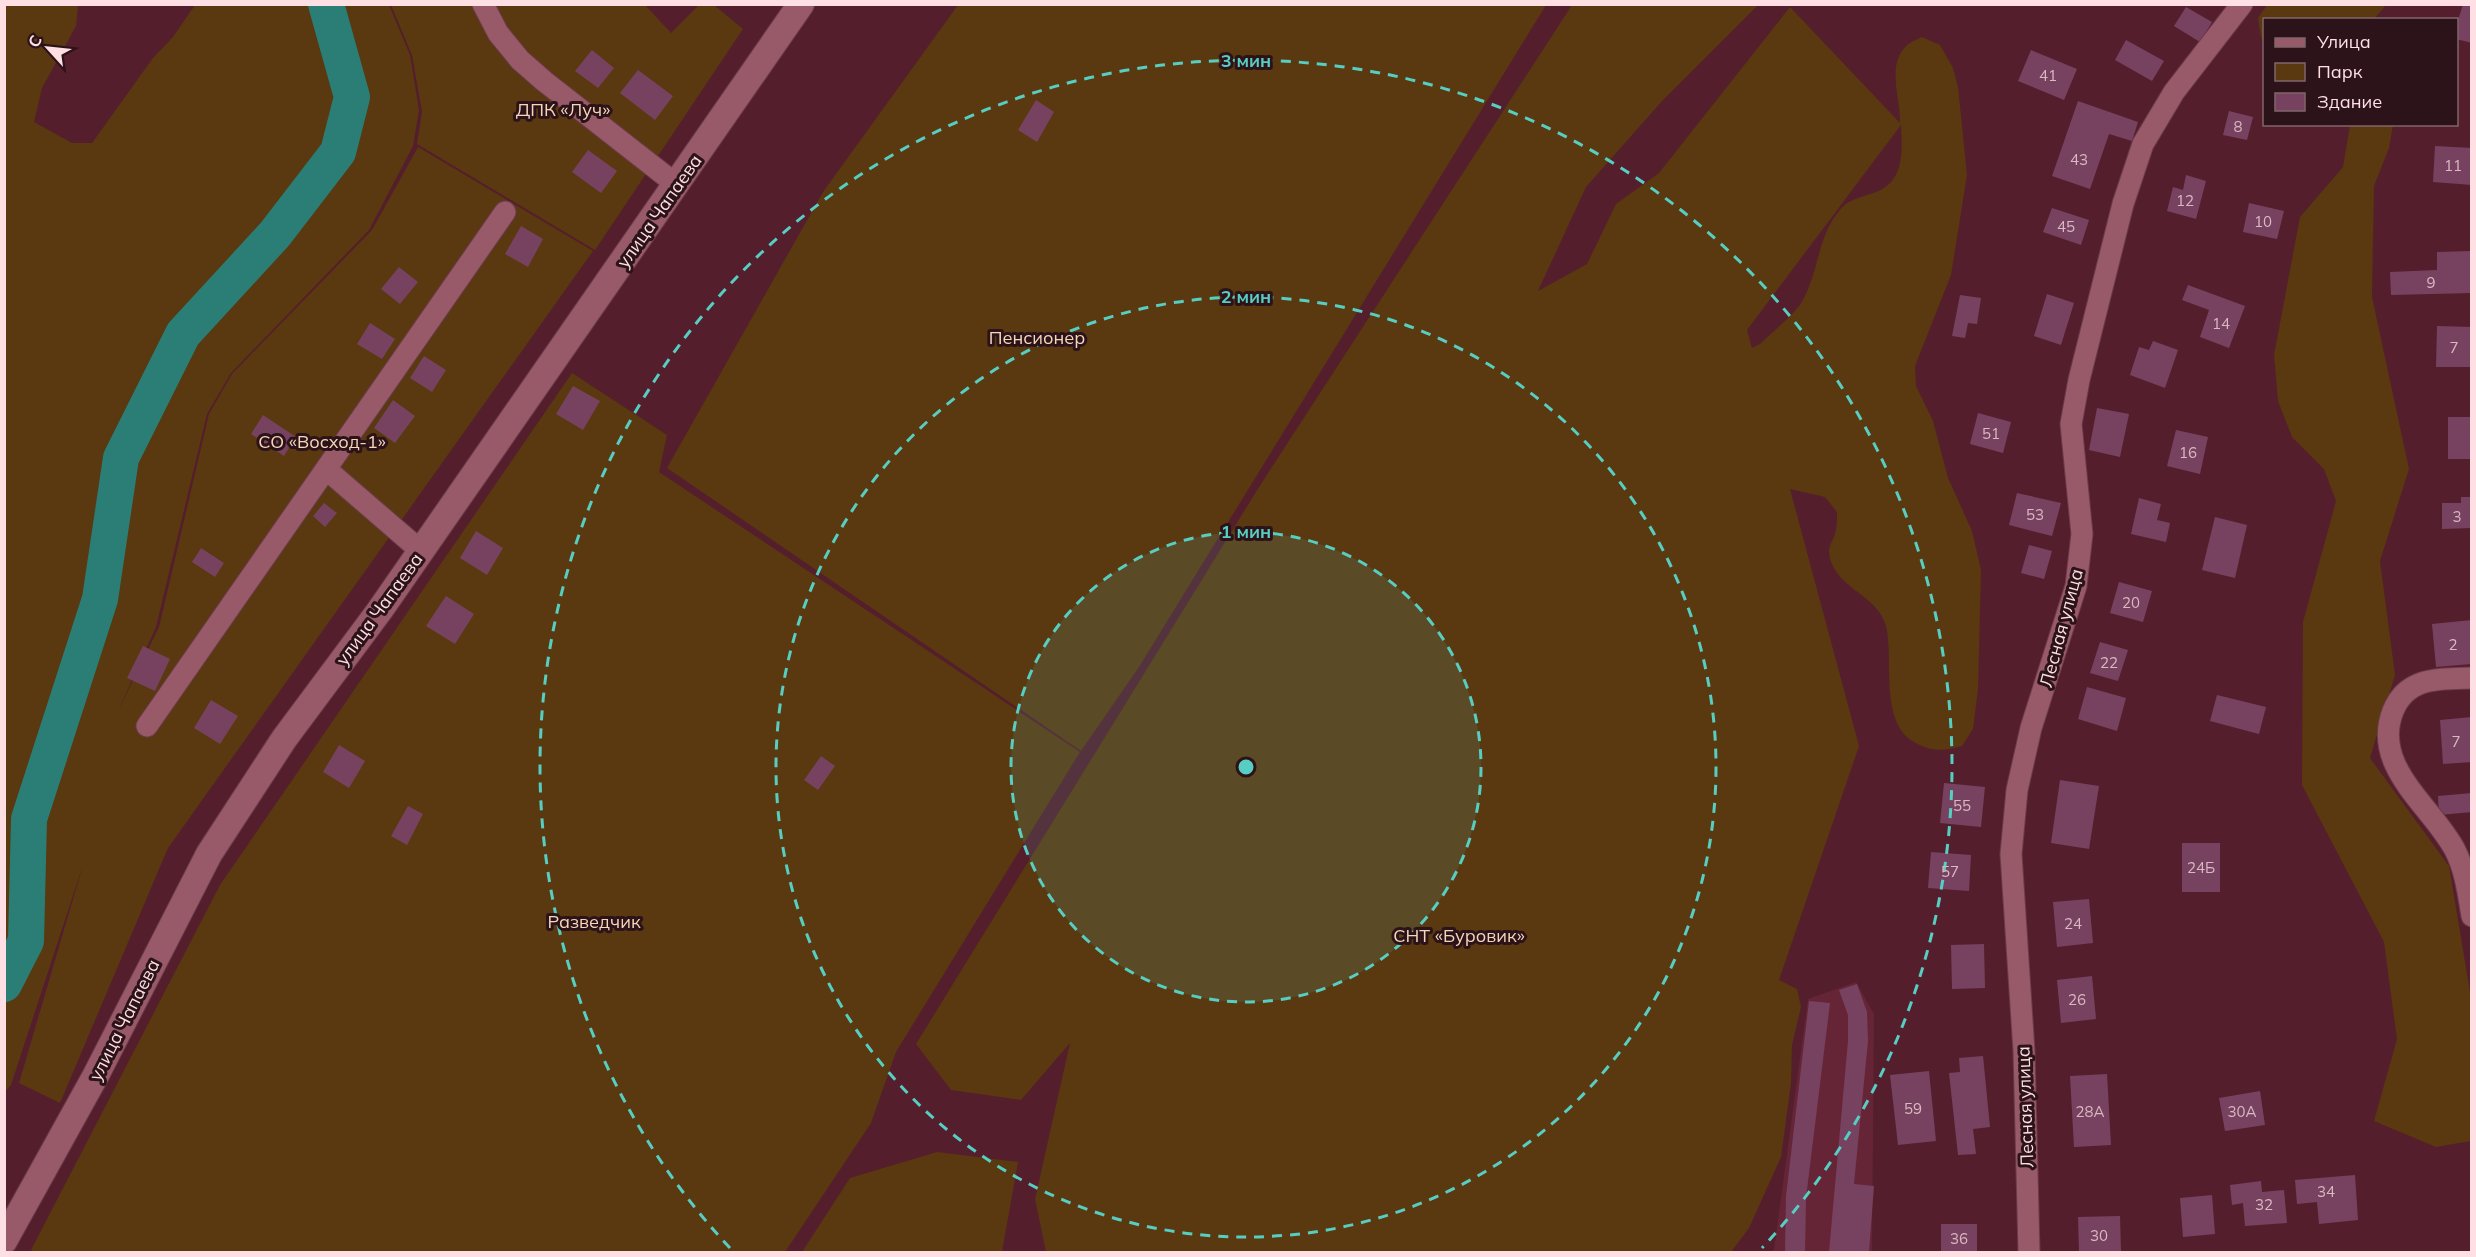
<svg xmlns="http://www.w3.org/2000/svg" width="2476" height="1257" font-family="Mulish,sans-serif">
  <rect width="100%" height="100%" fill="#551e2d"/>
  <polygon fill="#652537" points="1856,982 1874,1014 1872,1252 1767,1252 1774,1250 1808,999"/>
  <g fill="#5a3810" fill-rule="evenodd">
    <polygon points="5,5 78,5 76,26 42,88 34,122 72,143 92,143 153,58 173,37 195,5 389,5 410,55 419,110 413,146 369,230 231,373 207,414 156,627 118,711 159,627 209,414 232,374 372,230 418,147 593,251 168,848 60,1103 19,1083 83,865 11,1085 5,1092"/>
    <polygon points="391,5 645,5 671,33 699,5 714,5 743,29 595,250 417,144 422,112 412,55"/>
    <polygon points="958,5 1546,5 1139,667 1081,751 667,468 823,192"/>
    <path d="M 1572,5 L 1758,5 L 1663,100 L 1586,187 L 1538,291 L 1587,264 L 1616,204 L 1659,173 L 1790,7 L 1900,123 C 1901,100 1886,66 1906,46 C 1910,42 1918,39 1922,37 L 1940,45 L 1953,68 L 1958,87 L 1967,175 L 1951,275 L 1915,366 L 1916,386 L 1933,421 L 1948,478 L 1972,531 L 1981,570 L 1978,689 L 1973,729 L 1962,746 C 1944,751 1931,752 1914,742 C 1879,722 1894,659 1886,626 C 1877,593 1832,588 1829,552 C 1829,544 1835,537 1836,530 C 1837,524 1837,518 1837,512 L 1825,497 L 1790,489 L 1859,746 L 1779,980 L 1797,989 L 1801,1007 L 1792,1045 L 1791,1083 L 1781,1157 L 1749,1228 L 1731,1252 L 1046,1252 L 1035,1199 L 1070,1043 L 1021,1100 L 951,1090 L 916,1044 L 1259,487 ZM 1901,125 C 1902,143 1904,168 1891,182 C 1877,198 1853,193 1840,210 C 1818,235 1819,269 1804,298 C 1797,313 1772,332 1760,344 L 1752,348 L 1747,330 Z"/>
    <polygon points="2267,5 2267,4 2386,5 2374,19 2264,20 2264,43 2261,37 2258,18"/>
    <polygon points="2350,125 2393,125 2389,148 2374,186 2372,297 2409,469 2380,561 2395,675 2370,758 2449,866 2471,998 2471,1141 2436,1147 2374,1121 2397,1039 2384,942 2302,785 2303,622 2336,501 2324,469 2292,437 2278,401 2274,355 2300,217 2343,167"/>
    <polygon points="572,373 667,435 659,472 1080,752 896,1052 871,1123 785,1252 36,1252 31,1250 220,885"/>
    <polygon points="937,1152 1018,1162 1002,1252 802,1252 850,1178"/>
  </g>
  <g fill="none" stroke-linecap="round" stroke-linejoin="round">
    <polyline stroke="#2a7e76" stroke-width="36" points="4,984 26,941 29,819 100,599 121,458 183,334 275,234 338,152 352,97 326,4"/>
  </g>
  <g fill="#774260">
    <polygon points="2463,4 2472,4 2472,43 2456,39 2456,27"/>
    <polygon points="2186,7 2212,22 2200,42 2174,26"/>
    <polygon points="2126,40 2164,61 2152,81 2115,60"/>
    <polygon points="592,50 614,68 598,88 575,71"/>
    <polygon points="2031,50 2077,69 2064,100 2018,81"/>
    <polygon points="638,70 673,96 655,120 620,93"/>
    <polygon points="1036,100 1054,112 1037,142 1018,130"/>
    <polygon points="2078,101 2138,122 2132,141 2109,134 2090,189 2052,176"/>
    <polygon points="2229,111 2253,117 2247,140 2223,135"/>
    <polygon points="2435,146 2472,148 2472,185 2433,182"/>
    <polygon points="588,150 617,171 601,193 572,172"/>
    <polygon points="2186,175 2206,181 2196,219 2167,211 2173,187 2183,190"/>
    <polygon points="2249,203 2284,211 2277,239 2243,232"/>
    <polygon points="2052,208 2089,220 2081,245 2043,232"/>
    <polygon points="521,226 543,239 528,267 505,254"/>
    <polygon points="2472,251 2472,293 2391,295 2390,272 2437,270 2437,252"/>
    <polygon points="399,267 418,282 400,304 381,289"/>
    <polygon points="2188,285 2245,306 2229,348 2200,337 2209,310 2182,300"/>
    <polygon points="2047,294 2074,303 2061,345 2034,336"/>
    <polygon points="1960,295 1981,298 1977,324 1968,323 1965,338 1952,336"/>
    <polygon points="370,323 395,339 382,359 357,344"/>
    <polygon points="2437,326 2472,327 2472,367 2436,367"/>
    <polygon points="2153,341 2178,350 2165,388 2130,375 2139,347 2149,350"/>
    <polygon points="424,356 446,370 432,392 410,378"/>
    <polygon points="573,386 600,401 583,430 556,414"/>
    <polygon points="393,400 415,416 395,443 374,428"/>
    <polygon points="2097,408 2129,414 2120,457 2089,450"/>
    <polygon points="1978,413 2011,422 2003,453 1970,444"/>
    <polygon points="263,415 296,437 284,456 251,434"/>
    <rect x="2448" y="417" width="24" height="42"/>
    <polygon points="2176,430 2208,437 2200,474 2167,466"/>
    <polygon points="2017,493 2061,503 2052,536 2009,525"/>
    <polygon points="2461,497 2472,497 2472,528 2442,529 2442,503 2461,503"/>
    <polygon points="2139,498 2161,504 2157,520 2170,523 2166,542 2131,534"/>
    <polygon points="324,503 337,513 325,527 313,516"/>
    <polygon points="2215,517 2247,525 2235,578 2202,570"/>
    <polygon points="476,531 503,548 487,575 460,558"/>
    <polygon points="2029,545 2052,551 2044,579 2021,573"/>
    <polygon points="201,548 224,563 215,577 192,562"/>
    <polygon points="2119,582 2152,591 2143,622 2110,613"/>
    <polygon points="446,596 474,614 455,644 426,626"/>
    <polygon points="2472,620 2472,664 2436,667 2432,624"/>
    <polygon points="2100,642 2128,650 2118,681 2090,673"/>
    <polygon points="143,646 170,659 155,691 127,678"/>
    <polygon points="2087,687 2126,698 2117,731 2078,719"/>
    <polygon points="2217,695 2266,707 2259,734 2210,721"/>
    <polygon points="211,700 238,716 220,744 194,728"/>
    <polygon points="2472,717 2472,762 2443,764 2440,720"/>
    <polygon points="339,745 365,761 349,788 323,772"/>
    <polygon points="821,756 835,766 818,790 804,780"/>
    <polygon points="2060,780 2099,786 2089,849 2051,843"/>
    <polygon points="1944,783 1985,787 1981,827 1940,823"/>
    <polygon points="2472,793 2472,812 2439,815 2438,796"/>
    <polygon points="408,806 423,814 407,845 391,836"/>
    <rect x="2182" y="843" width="38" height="49"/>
    <polygon points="1931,852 1971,855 1969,891 1928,888"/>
    <polygon points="2089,899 2093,943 2057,947 2053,902"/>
    <polygon points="1984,944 1985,988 1952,989 1951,945"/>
    <polygon points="2092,976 2096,1019 2061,1023 2057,980"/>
    <polygon points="1857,984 1867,1012 1868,1041 1854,1184 1874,1186 1869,1252 1829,1252 1848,1041 1848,1015 1839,990"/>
    <polygon points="1809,1001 1830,1003 1806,1198 1805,1252 1785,1252 1786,1196"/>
    <polygon points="1983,1056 1990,1127 1973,1129 1976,1154 1958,1155 1949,1073 1960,1072 1959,1058"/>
    <polygon points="1929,1071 1936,1141 1898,1145 1890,1075"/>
    <polygon points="2107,1074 2111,1145 2074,1147 2070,1076"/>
    <polygon points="2260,1091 2265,1125 2225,1131 2219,1098"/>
    <polygon points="2355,1175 2358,1220 2319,1224 2317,1202 2297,1204 2295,1180"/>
    <polygon points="2261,1181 2262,1192 2284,1190 2287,1223 2245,1226 2243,1203 2232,1205 2230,1185"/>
    <polygon points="2212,1195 2215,1234 2183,1237 2180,1198"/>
    <polygon points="2120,1216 2121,1252 2079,1252 2078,1217"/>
    <rect x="1941" y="1224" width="36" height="28"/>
  </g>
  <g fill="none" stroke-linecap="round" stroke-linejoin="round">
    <defs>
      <g id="minor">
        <polyline points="483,4 498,33 520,60 544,81 677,185"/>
        <polyline points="326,469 421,551"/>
        <path d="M 2472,678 C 2440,679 2407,676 2393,711 C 2371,767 2432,806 2455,850 C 2466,872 2468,893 2472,916"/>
        <polyline points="147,726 505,212"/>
        <polyline points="2029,1252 2024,1051 2011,854 2017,790 2031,728 2076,586 2082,534 2071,424 2079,380 2123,204 2143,144 2174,92 2242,4"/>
      </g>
      <polyline id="tertiary" points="4,1241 96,1075 209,854 284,739 380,610 801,4"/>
    </defs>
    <use href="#minor" stroke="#6b3c4c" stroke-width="23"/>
    <use href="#tertiary" stroke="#6b3c4c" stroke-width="28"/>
    <use href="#minor" stroke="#985a68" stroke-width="21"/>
    <use href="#tertiary" stroke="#985a68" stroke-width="26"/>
  </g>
  <circle cx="1246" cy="767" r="235" fill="#57cec1" fill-opacity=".12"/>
  <g fill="none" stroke="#57cec1" stroke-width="3" stroke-dasharray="10 8">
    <circle cx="1246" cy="767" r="235"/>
    <circle cx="1246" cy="767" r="470"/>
    <path d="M730 1248A706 706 0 1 1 1762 1248"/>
  </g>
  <g text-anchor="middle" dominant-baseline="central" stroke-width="6" stroke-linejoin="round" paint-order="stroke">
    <g font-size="15" fill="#dcb8c3">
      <text x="2048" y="75">41</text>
      <text x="2238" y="126">8</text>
      <text x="2079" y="159">43</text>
      <text x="2453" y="165">11</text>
      <text x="2185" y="200">12</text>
      <text x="2263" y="221">10</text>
      <text x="2066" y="226">45</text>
      <text x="2431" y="282">9</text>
      <text x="2221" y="323">14</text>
      <text x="2454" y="347">7</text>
      <text x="1991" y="433">51</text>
      <text x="2188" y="452">16</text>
      <text x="2035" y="514">53</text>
      <text x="2457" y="516">3</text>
      <text x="2131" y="602">20</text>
      <text x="2453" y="644">2</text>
      <text x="2109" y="662">22</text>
      <text x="2456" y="741">7</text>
      <text x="1962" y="805">55</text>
      <text x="2201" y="867">24Б</text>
      <text x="1950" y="871">57</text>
      <text x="2073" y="923">24</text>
      <text x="2077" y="999">26</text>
      <text x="1913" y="1108">59</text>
      <text x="2090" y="1111">28А</text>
      <text x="2242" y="1111">30А</text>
      <text x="2326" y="1191">34</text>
      <text x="2264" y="1204">32</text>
      <text x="2099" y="1235">30</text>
      <text x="1959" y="1238">36</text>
    </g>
    <g font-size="18" fill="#f4d6b8" stroke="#2c1319">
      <text x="563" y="109">ДПК «Луч»</text>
      <text x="1037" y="337">Пенсионер</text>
      <text x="322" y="441">СО «Восход-1»</text>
      <text x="594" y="921">Разведчик</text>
      <text x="1459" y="935">СНТ «Буровик»</text>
    </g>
    <g font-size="18" fill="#fddfe4" stroke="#2c1319">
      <text transform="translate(659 211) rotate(-55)">улица Чапаева</text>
      <text transform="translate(379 609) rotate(-54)">улица Чапаева</text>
      <text transform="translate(2061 628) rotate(-75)">Лесная улица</text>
      <text transform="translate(124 1020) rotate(-63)">улица Чапаева</text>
      <text transform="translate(2025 1107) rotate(-92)">Лесная улица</text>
    </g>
  </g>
  <circle cx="1246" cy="767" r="9" fill="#57cec1" stroke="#2c1319" stroke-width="3"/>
  <g font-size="18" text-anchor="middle" font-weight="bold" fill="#57cec1" stroke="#2c1319" stroke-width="6" stroke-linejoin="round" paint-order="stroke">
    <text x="1246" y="67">3 мин</text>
    <text x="1246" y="303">2 мин</text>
    <text x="1246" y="538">1 мин</text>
  </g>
  <rect width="2476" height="1257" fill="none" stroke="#fddfe4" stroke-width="12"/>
  <rect x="2263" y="18" width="195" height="108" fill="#2c1319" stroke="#80656a" stroke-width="1.5"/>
  <rect x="2275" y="38" width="30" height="9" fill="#985a68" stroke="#80656a" stroke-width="1.5"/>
  <text x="2317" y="48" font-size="18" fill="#fddfe4">Улица</text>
  <rect x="2275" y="63" width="30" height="18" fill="#5a3810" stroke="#80656a" stroke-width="1.5"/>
  <text x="2317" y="78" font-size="18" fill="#fddfe4">Парк</text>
  <rect x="2275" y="93" width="30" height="18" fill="#774260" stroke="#80656a" stroke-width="1.5"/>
  <text x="2317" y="108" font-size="18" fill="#fddfe4">Здание</text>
  <g transform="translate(48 48) rotate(297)" stroke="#2c1319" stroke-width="4.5" paint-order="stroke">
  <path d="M0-4.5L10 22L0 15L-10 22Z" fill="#fddfe4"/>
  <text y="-9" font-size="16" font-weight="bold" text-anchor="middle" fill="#fddfe4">С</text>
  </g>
</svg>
